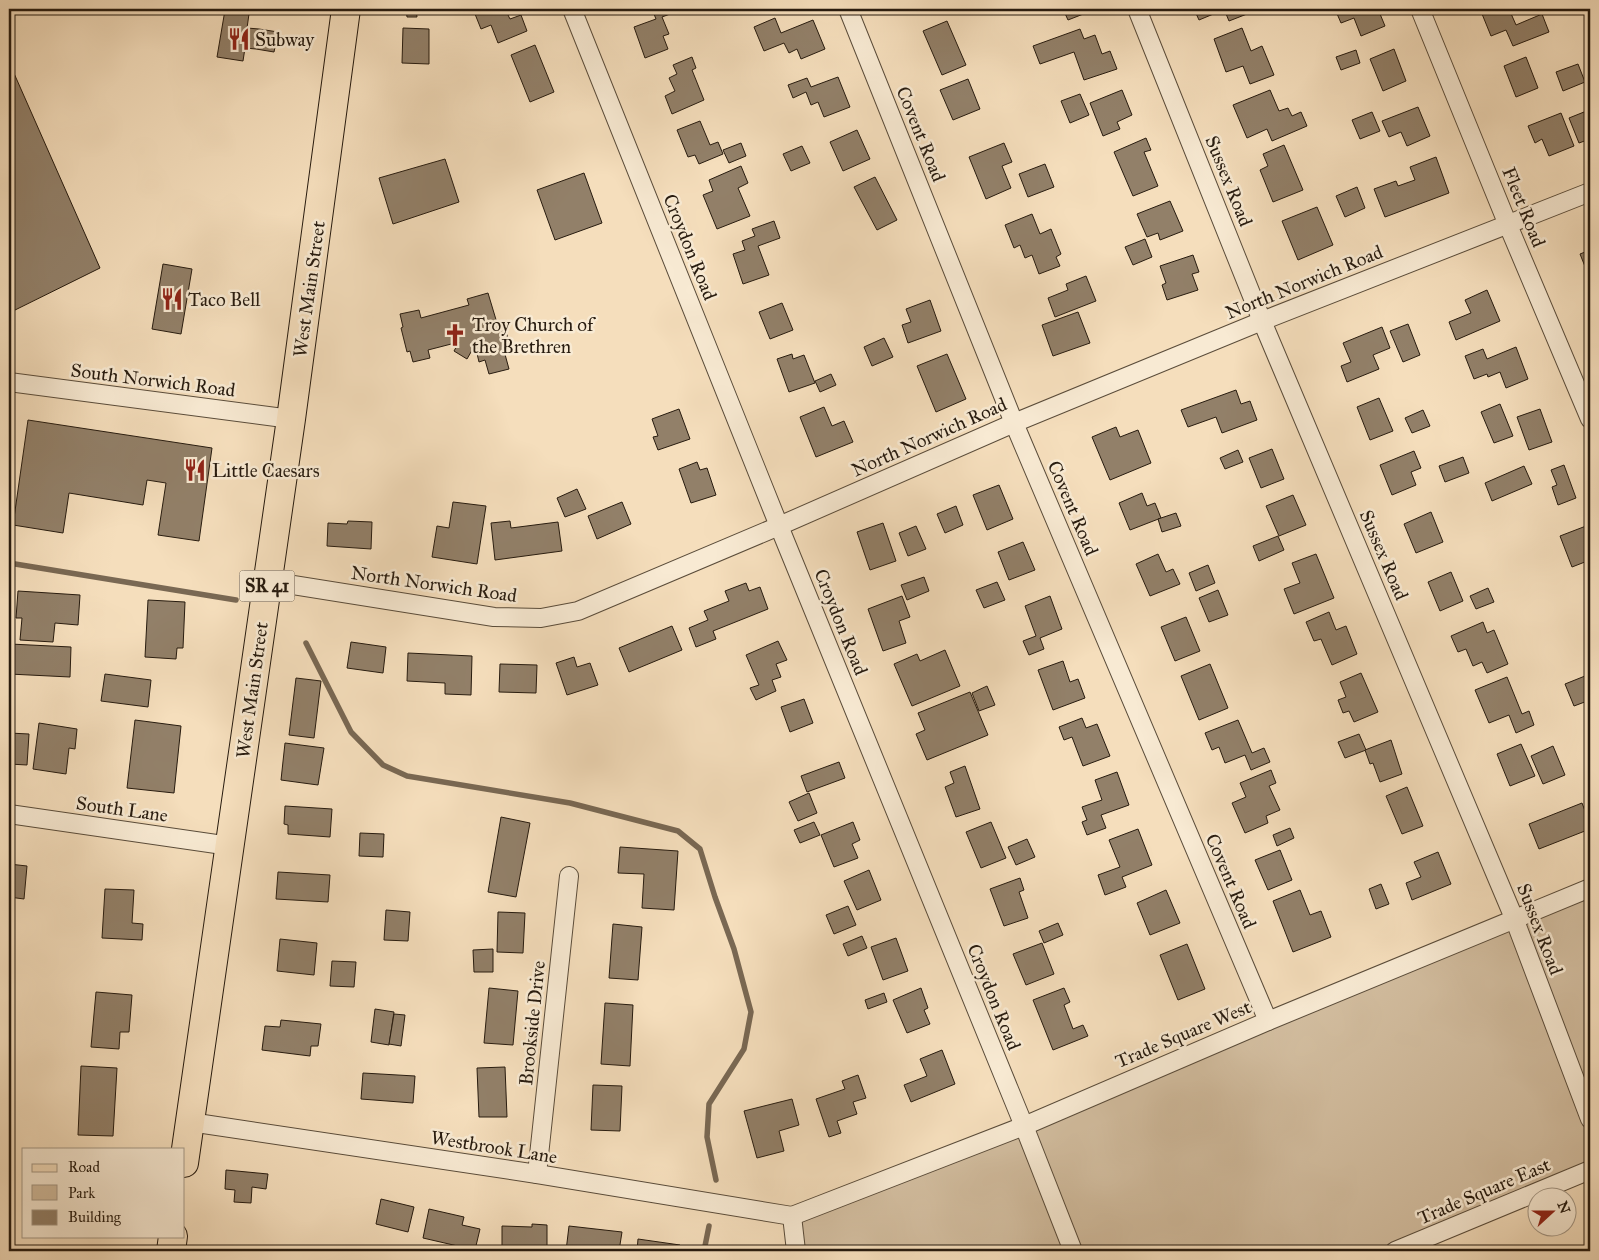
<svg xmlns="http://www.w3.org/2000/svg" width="1599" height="1260" font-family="'IM FELL Great Primer',serif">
  <rect width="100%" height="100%" fill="#f5debc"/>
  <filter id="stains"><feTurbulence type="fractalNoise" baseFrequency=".004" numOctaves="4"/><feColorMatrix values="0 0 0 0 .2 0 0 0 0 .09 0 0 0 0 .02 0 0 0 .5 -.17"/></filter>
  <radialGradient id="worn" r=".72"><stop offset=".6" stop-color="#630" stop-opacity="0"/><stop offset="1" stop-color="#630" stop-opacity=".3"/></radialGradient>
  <polygon fill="#d2bd9f" stroke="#7c6c57" points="1590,888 1590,1170 1395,1251 796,1251 792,1216"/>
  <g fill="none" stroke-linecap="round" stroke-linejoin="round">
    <g stroke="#796853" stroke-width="5.5">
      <polyline points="9,563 236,600"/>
      <polyline points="306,643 351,732 383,765 407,776 570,803 678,831 700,849 715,897 734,949 751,1012 744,1049 709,1104 707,1137 716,1180"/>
      <polyline points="704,1251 709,1226"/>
    </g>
  </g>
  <g fill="#928069" stroke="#271b0f">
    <polygon points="406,9 416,9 417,17 407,17"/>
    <polygon points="473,9 505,9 510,19 521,15 527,31 498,43 491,25 481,29"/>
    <polygon points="652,9 677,9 678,11 662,17 669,34 663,36 668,49 645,58 634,27 656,19"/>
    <polygon points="1063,9 1091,9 1091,11 1068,20"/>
    <polygon points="1194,9 1222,9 1223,10 1199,20"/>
    <polygon points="1224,9 1245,9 1247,14 1229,21"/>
    <polygon points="1335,9 1378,9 1385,26 1361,36 1354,18 1341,23"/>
    <polygon points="1480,9 1509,9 1516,25 1542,14 1549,32 1513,46 1506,30 1491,36"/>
    <polygon points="225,10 249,14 247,28 259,29 256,49 245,48 243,61 217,57"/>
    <polygon points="775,18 781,33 813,20 825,49 801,59 797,49 789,53 784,43 764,51 754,27"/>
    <polygon points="947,21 966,65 942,75 923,31"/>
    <polygon points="403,28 429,29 429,64 402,63"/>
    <polygon points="1242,28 1251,51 1262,46 1274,75 1250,84 1243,66 1226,72 1214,39"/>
    <polygon points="259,29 278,32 274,52 256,49"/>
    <polygon points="1080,29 1084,39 1095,35 1102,54 1110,51 1117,69 1084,80 1074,52 1040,64 1033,46"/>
    <polygon points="535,45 554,92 530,102 511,55"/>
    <polygon points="1394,49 1406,81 1383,91 1370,59"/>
    <polygon points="1356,50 1360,63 1341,70 1336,57"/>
    <polygon points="692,57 696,68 692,70 704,100 672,114 665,96 675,91 669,78 677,74 673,65"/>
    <polygon points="1526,57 1538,88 1516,97 1504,66"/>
    <polygon points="9,62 100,268 9,313"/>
    <polygon points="1578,64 1585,82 1563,91 1556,72"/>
    <polygon points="838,77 850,107 824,117 818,102 811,105 806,92 793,98 788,85 807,78 811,87"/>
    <polygon points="968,79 980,109 953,120 940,90"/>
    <polygon points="1122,90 1132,115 1117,122 1120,129 1103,136 1090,103"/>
    <polygon points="1270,90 1279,111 1288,108 1292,116 1301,112 1307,126 1272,141 1267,129 1247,138 1233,105"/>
    <polygon points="1080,94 1089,115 1070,123 1061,101"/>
    <polygon points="1418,107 1430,136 1407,146 1401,132 1389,137 1382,121"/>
    <polygon points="1589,110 1590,115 1590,139 1579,143 1569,118"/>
    <polygon points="1372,112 1380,131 1360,139 1352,120"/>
    <polygon points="1561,113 1574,146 1549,156 1542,139 1535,143 1528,126"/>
    <polygon points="700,121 710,145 718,142 723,154 699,164 695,155 688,157 677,130"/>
    <polygon points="857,130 870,159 843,171 830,142"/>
    <polygon points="1146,138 1151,150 1144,152 1158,186 1133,196 1114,152"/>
    <polygon points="741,143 746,156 729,163 723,150"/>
    <polygon points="1004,143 1012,162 1002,166 1011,188 986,199 969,157"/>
    <polygon points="1284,145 1303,190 1273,202 1260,170 1268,166 1263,154"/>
    <polygon points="802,146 810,163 791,171 783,154"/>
    <polygon points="1436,157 1449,193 1385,217 1374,189 1396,181 1398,186 1415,180 1410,167"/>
    <polygon points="445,159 459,202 393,224 379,178"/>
    <polygon points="1045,164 1054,187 1028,197 1019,174"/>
    <polygon points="741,166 748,183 738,188 750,216 717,229 703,195 713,191 709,180"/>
    <polygon points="584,173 602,223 555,240 537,190"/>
    <polygon points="875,177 897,220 877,230 854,187"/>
    <polygon points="1357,187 1365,208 1345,217 1336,196"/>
    <polygon points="1170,201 1183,231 1160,240 1158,233 1147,237 1137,214"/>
    <polygon points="1317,207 1333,245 1298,260 1282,221"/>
    <polygon points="1032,214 1040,234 1051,229 1061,254 1056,257 1060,266 1039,274 1032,255 1025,258 1020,245 1014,248 1005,225"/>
    <polygon points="774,221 780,238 758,246 769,275 743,284 733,254 745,250 742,241 755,236 752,229"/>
    <polygon points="1145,239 1152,257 1133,265 1125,247"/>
    <polygon points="1590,250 1590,279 1580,254"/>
    <polygon points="1193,255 1199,272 1192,274 1198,290 1167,300 1162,285 1166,283 1160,266"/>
    <polygon points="163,264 192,269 181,334 152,329"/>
    <polygon points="1086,276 1096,301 1055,317 1048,298 1068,290 1066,284"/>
    <polygon points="1487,290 1500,321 1456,340 1449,322 1471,313 1465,300"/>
    <polygon points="488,293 497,323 503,322 510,345 503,347 509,369 489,374 485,360 479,362 475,345 467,359 454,351 459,342 428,350 430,358 413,362 410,351 407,352 401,328 403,327 400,314 419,310 421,318 469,305 467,299"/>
    <polygon points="930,300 941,331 908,343 902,325 911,322 906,309"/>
    <polygon points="782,303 793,330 770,339 759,312"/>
    <polygon points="1078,312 1090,343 1053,356 1042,325"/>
    <polygon points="1408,324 1420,355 1403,362 1390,331"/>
    <polygon points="1382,327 1390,348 1373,355 1379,369 1347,382 1341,366 1351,362 1343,343"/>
    <polygon points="884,338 893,357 872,366 864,347"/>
    <polygon points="1516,347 1528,379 1506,388 1500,372 1488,377 1487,374 1474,379 1465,356 1483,349 1487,359"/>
    <polygon points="792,354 793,359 804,355 815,383 789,392 777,359"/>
    <polygon points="947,354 966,399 936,412 917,366"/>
    <polygon points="831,374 836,385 820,392 815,381"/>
    <polygon points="1236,390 1241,404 1250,401 1257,420 1222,433 1216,417 1188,427 1181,410"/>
    <polygon points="1379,398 1393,431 1370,440 1357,407"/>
    <polygon points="1500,404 1513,436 1494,443 1481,412"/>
    <polygon points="824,407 832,426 844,421 853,442 816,457 800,417"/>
    <polygon points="679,409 690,439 658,450 653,437 658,436 652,419"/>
    <polygon points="1540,409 1552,442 1529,450 1517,417"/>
    <polygon points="1423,410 1430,426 1412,433 1405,418"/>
    <polygon points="28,420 212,448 199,541 158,535 166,483 147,480 143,505 69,493 63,533 13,525"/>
    <polygon points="1116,427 1120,437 1138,430 1151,463 1110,480 1092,437"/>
    <polygon points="1272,449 1284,479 1261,488 1249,458"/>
    <polygon points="1238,450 1243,462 1225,469 1220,458"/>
    <polygon points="1414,451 1421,468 1411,472 1416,485 1392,495 1380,465"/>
    <polygon points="1463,457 1469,473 1445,482 1439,466"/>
    <polygon points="697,462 700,470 707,468 716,495 691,503 679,469"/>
    <polygon points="1564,465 1576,498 1558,505 1552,487 1557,485 1551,470"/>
    <polygon points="1524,466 1532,484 1492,501 1485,483"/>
    <polygon points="999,485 1013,519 987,530 973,495"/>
    <polygon points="577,489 586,509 565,517 557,498"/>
    <polygon points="1142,493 1147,506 1155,503 1161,518 1130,530 1119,503"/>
    <polygon points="1293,495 1306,525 1279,536 1266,506"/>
    <polygon points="453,502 486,506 477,564 432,557 437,526 449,528"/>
    <polygon points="622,502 631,524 597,539 588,516"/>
    <polygon points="956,506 963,525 945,533 937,514"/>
    <polygon points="1431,512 1443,542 1416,553 1404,524"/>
    <polygon points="1176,513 1181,526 1162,532 1158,519"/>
    <polygon points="348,521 372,522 371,549 327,546 328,523 347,524"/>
    <polygon points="510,521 511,528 558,522 562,551 495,560 491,523"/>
    <polygon points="883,523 896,561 870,570 857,532"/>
    <polygon points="916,526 926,549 908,556 899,533"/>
    <polygon points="1586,526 1590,537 1590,560 1572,567 1560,536"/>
    <polygon points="1278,536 1284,550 1259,561 1253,546"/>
    <polygon points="1023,542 1035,570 1009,580 998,552"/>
    <polygon points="1158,554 1166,572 1173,569 1180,584 1150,596 1136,564"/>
    <polygon points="1316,554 1334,598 1294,614 1284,589 1300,583 1292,563"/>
    <polygon points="1208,565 1215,583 1196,591 1189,573"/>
    <polygon points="1451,572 1463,601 1440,611 1428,582"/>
    <polygon points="924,577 929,591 907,600 901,585"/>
    <polygon points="997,582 1005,600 984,608 976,590"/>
    <polygon points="746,583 749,591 760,587 768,609 713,631 716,639 696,647 689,628 708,620 704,611 729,601 725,591"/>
    <polygon points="1488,588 1494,602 1476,609 1470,596"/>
    <polygon points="1218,590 1228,615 1209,622 1199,598"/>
    <polygon points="18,591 80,595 78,625 55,623 53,642 20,640 22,618 16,618"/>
    <polygon points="902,596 910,617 899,621 906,643 883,651 868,609"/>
    <polygon points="1050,596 1062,629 1040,638 1044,649 1029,655 1023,641 1036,636 1025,606"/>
    <polygon points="148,600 185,602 183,648 177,648 176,659 145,657"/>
    <polygon points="1329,612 1336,630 1346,626 1357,654 1332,665 1321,639 1314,641 1306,622"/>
    <polygon points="1186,617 1200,651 1175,661 1161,627"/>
    <polygon points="1483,622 1487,633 1494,630 1508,664 1487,673 1482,662 1473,666 1466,649 1458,652 1451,636"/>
    <polygon points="672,626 682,650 629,672 619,648"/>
    <polygon points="778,641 787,660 776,664 781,677 772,680 776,691 756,700 750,688 759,685 746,655"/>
    <polygon points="351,642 386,647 383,673 347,668"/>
    <polygon points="10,644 71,647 70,677 9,674"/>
    <polygon points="945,650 960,686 912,706 894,664 917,654 920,661"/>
    <polygon points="408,653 472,656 471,695 445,694 445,683 407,681"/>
    <polygon points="574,657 577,667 590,663 598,685 567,695 556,663"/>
    <polygon points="1063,661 1070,682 1078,679 1085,698 1053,710 1038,670"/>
    <polygon points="500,664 537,665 536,693 499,692"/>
    <polygon points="1210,664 1228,708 1199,720 1181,676"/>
    <polygon points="1361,673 1378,712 1354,722 1349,711 1343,713 1338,700 1346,697 1340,682"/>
    <polygon points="105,674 151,680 148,707 101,701"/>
    <polygon points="1590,674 1590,700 1574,706 1565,684"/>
    <polygon points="1507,677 1522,714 1529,711 1534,725 1516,733 1509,715 1489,723 1475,690"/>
    <polygon points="296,678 321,681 314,738 289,735"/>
    <polygon points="987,686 995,705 979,711 972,693"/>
    <polygon points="970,692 988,735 927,760 916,734 925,730 918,713"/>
    <polygon points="804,699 813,723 790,732 781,707"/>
    <polygon points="1082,718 1086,728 1097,724 1110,756 1083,766 1072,737 1064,740 1059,727"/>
    <polygon points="135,720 181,726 174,793 127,788"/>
    <polygon points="1238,720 1252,753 1264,748 1270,762 1251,770 1245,755 1225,763 1219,747 1212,750 1205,733"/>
    <polygon points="39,723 77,729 75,749 69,748 66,774 33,769"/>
    <polygon points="9,733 29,734 27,765 9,764"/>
    <polygon points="1359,734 1366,750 1345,758 1338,742"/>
    <polygon points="1391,740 1402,774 1380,782 1373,763 1370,764 1365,750"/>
    <polygon points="285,743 324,748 318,785 281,780"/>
    <polygon points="1521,744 1535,776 1510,786 1497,754"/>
    <polygon points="1553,746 1565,775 1543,784 1531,756"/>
    <polygon points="839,762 845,778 807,792 801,776"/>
    <polygon points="965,766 980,809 956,817 945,787 954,783 950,772"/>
    <polygon points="1271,770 1276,783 1269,786 1280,810 1266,816 1268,823 1245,833 1232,803 1246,797 1240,783"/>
    <polygon points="1117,772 1129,805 1101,815 1106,828 1087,835 1082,822 1087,820 1082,807 1102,800 1095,780"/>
    <polygon points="1407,787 1423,826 1402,834 1386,796"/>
    <polygon points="809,793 817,813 798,821 789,802"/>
    <polygon points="1582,803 1590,824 1590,829 1539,849 1529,824"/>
    <polygon points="285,806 332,809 330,837 288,834 288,825 284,824"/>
    <polygon points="501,817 530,823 516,897 488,892"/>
    <polygon points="814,822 820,835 800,843 794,830"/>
    <polygon points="853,822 860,840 852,844 858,858 834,867 821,835"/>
    <polygon points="991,822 1006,858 981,868 966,832"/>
    <polygon points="1290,828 1294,838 1277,846 1273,835"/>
    <polygon points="1138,829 1152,865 1122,877 1126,887 1105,895 1098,875 1120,867 1109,840"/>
    <polygon points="360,833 384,834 383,857 359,856"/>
    <polygon points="1027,839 1035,857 1016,865 1008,847"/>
    <polygon points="620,847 678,851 674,910 642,908 644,874 618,873"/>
    <polygon points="1280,850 1292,880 1268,890 1255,860"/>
    <polygon points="1438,852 1451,884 1412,900 1406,883 1421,877 1414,862"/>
    <polygon points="9,864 27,866 24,899 9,897"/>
    <polygon points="869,870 881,900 857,910 844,881"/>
    <polygon points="278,872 330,875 328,902 276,899"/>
    <polygon points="1020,878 1024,890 1019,892 1028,918 1004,926 990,889"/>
    <polygon points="1381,884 1389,904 1376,909 1369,889"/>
    <polygon points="105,889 134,890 132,923 143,924 142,940 102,938"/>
    <polygon points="1166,890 1180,923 1150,935 1137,903"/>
    <polygon points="1300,890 1310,915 1321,911 1331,937 1293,952 1273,901"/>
    <polygon points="848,906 856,925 834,934 826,915"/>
    <polygon points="386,910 410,912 408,941 384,940"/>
    <polygon points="498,912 525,913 523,953 497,952"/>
    <polygon points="1058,923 1063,935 1044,943 1039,931"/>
    <polygon points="613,924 642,927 638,980 609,978"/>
    <polygon points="862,936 867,948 848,956 843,944"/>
    <polygon points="896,938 908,971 883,980 871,947"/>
    <polygon points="280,939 317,943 314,975 277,971"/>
    <polygon points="1042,943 1054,974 1026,985 1013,954"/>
    <polygon points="1187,944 1205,989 1178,1000 1160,955"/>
    <polygon points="493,949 493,972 474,972 473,950"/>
    <polygon points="332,961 356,962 354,987 330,986"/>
    <polygon points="489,988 518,991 513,1045 484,1043"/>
    <polygon points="921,988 928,1008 924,1010 930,1024 907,1033 893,1000"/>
    <polygon points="1064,988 1070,1002 1064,1005 1073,1029 1083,1025 1088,1036 1053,1050 1033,1000"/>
    <polygon points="96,992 132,995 129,1032 120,1032 119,1049 91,1047"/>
    <polygon points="884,993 887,1002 868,1009 865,1000"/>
    <polygon points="605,1003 633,1005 630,1066 601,1064"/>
    <polygon points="375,1009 394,1012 389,1045 371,1042"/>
    <polygon points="394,1014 405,1015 401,1046 389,1044"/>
    <polygon points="281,1020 321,1024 318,1046 311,1046 310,1056 262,1050 265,1026 280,1027"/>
    <polygon points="942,1050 955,1084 911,1102 904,1085 927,1076 920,1059"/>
    <polygon points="81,1066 117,1068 113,1136 78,1135"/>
    <polygon points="505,1067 507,1117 479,1117 477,1068"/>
    <polygon points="363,1073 415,1076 413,1103 361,1099"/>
    <polygon points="858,1075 866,1098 853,1102 857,1114 837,1121 841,1133 829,1137 816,1099 845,1089 842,1081"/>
    <polygon points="593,1085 622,1086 620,1131 591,1130"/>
    <polygon points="792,1099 799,1125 779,1131 784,1151 757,1158 744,1111"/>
    <polygon points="226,1170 268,1174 266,1189 252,1187 251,1203 234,1202 235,1190 225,1189"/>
    <polygon points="381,1199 414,1207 408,1232 376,1224"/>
    <polygon points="429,1209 464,1217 462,1225 480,1229 475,1250 423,1238"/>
    <polygon points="532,1224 547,1225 547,1251 502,1250 502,1226 532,1227"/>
    <polygon points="569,1226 622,1232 619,1251 566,1251"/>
    <polygon points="638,1239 680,1245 679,1251 637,1251"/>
  </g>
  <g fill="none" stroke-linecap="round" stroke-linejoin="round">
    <defs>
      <g id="minor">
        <polyline points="572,9 779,526 1024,1126 1073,1251"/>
        <polyline points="848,9 1014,423 1268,1021"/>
        <polyline points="1137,9 1262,321 1514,918 1590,1119"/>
        <polyline points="1420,9 1508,225 1590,419"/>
        <polyline points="9,382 291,419"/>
        <polyline points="268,581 494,617 541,618 578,611 779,526 1014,423 1262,321 1590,192"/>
        <polyline points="9,814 230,846"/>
        <polyline points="190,1122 537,1174 792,1216"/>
        <polyline points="537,1174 569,876"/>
        <polyline points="792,1216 1024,1126 1268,1021 1590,888"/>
        <polyline points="792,1216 796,1251"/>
        <polyline points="1395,1251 1590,1170"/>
      </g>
      <g id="primary">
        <polyline points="184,1163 291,419 346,9"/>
        <polyline points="171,1251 173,1236"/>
      </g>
    </defs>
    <use href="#minor" stroke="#5a4c3a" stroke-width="20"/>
    <use href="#primary" stroke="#271b0f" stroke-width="30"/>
    <use href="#minor" stroke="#f8ead3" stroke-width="18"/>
    <use href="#primary" stroke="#f5debc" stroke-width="28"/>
  </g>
  <defs>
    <symbol id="restaurant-bare" viewBox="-9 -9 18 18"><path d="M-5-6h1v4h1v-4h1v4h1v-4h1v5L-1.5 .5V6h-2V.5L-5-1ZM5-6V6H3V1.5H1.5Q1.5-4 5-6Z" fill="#8f2418" stroke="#f8ead3" stroke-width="2.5" paint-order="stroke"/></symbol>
    <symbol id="church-bare" viewBox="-9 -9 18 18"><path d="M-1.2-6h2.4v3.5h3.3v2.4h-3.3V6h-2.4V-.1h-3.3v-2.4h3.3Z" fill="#8f2418" stroke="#f8ead3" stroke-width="2.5" paint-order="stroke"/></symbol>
  </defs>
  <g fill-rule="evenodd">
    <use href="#restaurant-bare" x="223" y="23" width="32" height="32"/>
    <use href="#restaurant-bare" x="156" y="283" width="32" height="32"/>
    <use href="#church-bare" x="439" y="319" width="32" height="32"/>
    <use href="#restaurant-bare" x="179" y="454" width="32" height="32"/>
  </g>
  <g text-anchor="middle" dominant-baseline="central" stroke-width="5" stroke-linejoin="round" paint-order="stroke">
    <rect fill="#f8ead3" stroke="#66594a" stroke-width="1" x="239.5" y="570.5" width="55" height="31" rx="4"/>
    <g font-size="18" font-weight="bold" fill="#271b0f">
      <text x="267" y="586">SR 41</text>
    </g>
    <g font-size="19" fill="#271b0f" stroke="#f8ead3" text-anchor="start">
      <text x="255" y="39">Subway</text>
      <text x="188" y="299">Taco Bell</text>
      <text x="472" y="324">Troy Church of<tspan x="472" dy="22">the Brethren</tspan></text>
      <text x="212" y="470">Little Caesars</text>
    </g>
    <g font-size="19" fill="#271b0f" stroke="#f8ead3">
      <text transform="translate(921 134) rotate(68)">Covent Road</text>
      <text transform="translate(1229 181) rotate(68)">Sussex Road</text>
      <text transform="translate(1524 207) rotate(68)">Fleet Road</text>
      <text transform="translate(690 247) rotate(68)">Croydon Road</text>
      <text transform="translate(1304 282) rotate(-22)">North Norwich Road</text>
      <text transform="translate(309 289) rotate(-82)">West Main Street</text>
      <text transform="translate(153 380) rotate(7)">South Norwich Road</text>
      <text transform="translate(929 437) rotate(-24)">North Norwich Road</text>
      <text transform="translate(1073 508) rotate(67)">Covent Road</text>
      <text transform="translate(1384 555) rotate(67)">Sussex Road</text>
      <text transform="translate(434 584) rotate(8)">North Norwich Road</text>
      <text transform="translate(841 622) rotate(68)">Croydon Road</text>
      <text transform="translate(252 690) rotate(-82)">West Main Street</text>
      <text transform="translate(122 809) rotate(8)">South Lane</text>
      <text transform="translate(1231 881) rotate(67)">Covent Road</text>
      <text transform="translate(1540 929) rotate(69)">Sussex Road</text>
      <text transform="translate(994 997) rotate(68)">Croydon Road</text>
      <text transform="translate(532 1023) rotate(-84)">Brookside Drive</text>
      <text transform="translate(1183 1034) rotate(-23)">Trade Square West</text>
      <text transform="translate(494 1147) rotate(9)">Westbrook Lane</text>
      <text transform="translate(1484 1191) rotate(-23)">Trade Square East</text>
    </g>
  </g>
  <rect width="1599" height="1260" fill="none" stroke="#f5debc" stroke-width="30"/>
  <rect x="10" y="10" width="1579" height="1240" fill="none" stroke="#271b0f" stroke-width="2.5"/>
  <rect x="15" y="15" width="1569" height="1230" fill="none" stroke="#271b0f"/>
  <rect x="22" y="1148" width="162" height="90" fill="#f8ead3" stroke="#a49785"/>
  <rect x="32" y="1164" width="25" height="8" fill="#f5debc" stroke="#a49785"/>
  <text x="68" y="1172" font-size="15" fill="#271b0f">Road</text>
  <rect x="32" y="1185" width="25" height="15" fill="#d2bd9f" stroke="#a49785"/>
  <text x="68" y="1198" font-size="15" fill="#271b0f">Park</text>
  <rect x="32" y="1210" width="25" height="15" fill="#928069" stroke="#a49785"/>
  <text x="68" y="1222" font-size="15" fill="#271b0f">Building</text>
  <g transform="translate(1552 1212) rotate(69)"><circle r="24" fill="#f8ead3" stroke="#a49785"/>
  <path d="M0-4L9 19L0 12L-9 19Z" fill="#8f2418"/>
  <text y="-8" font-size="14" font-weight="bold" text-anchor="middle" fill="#271b0f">N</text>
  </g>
  <rect width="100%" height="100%" filter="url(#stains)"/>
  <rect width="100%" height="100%" fill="url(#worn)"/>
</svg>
